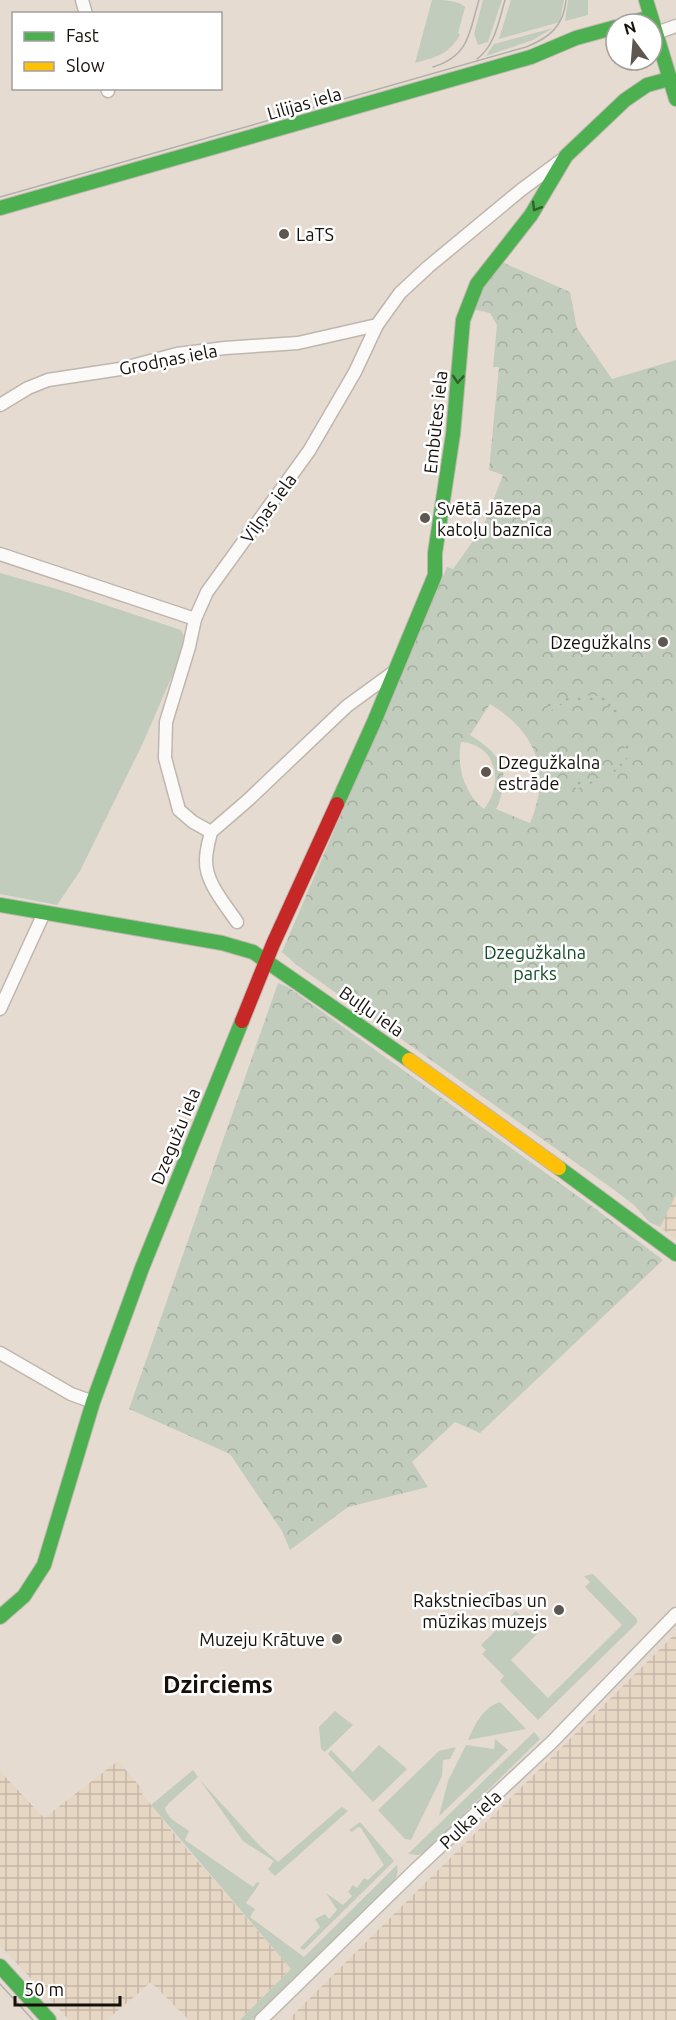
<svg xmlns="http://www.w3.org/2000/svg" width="676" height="2020" font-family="Ubuntu,sans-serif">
  <defs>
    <pattern id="industrial-grid" width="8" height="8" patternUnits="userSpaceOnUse" patternTransform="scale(1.5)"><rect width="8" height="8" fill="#e6d6c4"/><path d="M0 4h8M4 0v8" fill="none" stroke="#c5b7a7"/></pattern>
    <pattern id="park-crowns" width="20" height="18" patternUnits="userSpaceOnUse" patternTransform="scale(1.5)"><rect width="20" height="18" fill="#c1ccbc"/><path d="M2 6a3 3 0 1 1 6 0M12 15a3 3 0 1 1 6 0" fill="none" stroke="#a5aea0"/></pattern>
    <pattern id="garden-dots" width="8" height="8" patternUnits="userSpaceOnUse" patternTransform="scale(1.5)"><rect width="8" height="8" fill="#c1ccbc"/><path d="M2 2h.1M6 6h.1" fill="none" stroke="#a5aea0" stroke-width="1.8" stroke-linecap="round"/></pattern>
  </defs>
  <rect width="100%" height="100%" fill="#e5dbd1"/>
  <g fill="url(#industrial-grid)">
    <polygon points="676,1195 676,1240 660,1227"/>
    <polygon points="676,1633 676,2020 288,2020"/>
    <polygon points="118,1761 143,1790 142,1794 179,1840 291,1969 240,2020 189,2020 151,1982 107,2020 69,2020 0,1945 0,1771 44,1818"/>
  </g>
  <g fill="#c1ccbc">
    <path d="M 432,0 C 443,0 458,0 465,7 L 458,33 L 460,35 C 447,56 438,56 415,63 Z"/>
    <polygon points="483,0 502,0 488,42 478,45 474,34"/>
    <polygon points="511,0 564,0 560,22 499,39"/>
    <polygon points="568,0 588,0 588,15 565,21"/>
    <polygon points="553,28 533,40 486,56 494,44"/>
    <polygon points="0,573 60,590 181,630 184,636 179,660 142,745 80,871 57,905 0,894"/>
    <polygon points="593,1574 637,1619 637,1623 538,1720 500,1681 504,1676 482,1654 486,1650 481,1645 516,1611 538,1633 511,1660 548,1698 622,1625 585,1587 590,1582 584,1576"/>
    <path d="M 500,1702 L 526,1729 L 468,1740 C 475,1725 482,1708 500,1702 Z"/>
    <polygon points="335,1711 353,1725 325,1752 321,1749 319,1727"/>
    <polygon points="534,1732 540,1739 424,1853 418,1855 408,1854"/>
    <polygon points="495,1739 508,1750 439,1816 448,1781 466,1745 494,1749"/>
    <polygon points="379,1745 407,1769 373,1802 328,1754 331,1750 353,1772"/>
    <polygon points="456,1747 450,1759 443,1760 442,1776 411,1840 405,1839 378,1810 439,1751"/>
    <path d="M 193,1770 L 198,1777 L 169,1803 L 165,1808 C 167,1819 180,1824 189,1831 L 185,1840 L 253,1887 L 257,1882 L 260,1883 L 246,1903 L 255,1909 L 250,1917 L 304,1957 L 397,1865 C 399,1873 396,1878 392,1885 L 252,2020 L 240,2020 L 291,1969 L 151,1805 Z"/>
    <polygon points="200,1780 259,1845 278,1862 338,1810 342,1807 348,1811 275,1876 268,1869 274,1861 243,1841"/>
    <polygon points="360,1822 394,1861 304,1950 300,1948 320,1927 315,1919 325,1914 329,1919 337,1910 326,1893 343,1905 352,1896 348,1892 353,1885 357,1888 364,1878 368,1880 384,1865 361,1828 358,1827 352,1832 349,1830"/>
  </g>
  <g fill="url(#park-crowns)" fill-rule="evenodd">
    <path d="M 502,262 L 570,292 L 577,328 L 612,379 L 676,360 L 676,1195 L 660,1227 L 649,1222 L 634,1205 L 613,1189 L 298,966 L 282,952 L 447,567 L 453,569 L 483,527 L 503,475 L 489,470 L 498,377 L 499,367 L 493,367 L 497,325 L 490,313 L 472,309 L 477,296 ZM 490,704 C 536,732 552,772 530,823 L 496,809 C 512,774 503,755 470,735 ZM 461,742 C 498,745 504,784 484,809 C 465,795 456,766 461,742 Z"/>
    <polygon points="278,983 288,987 597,1210 663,1260 480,1433 455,1422 412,1462 428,1487 348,1507 290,1550 282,1531 230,1454 129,1409"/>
  </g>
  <g fill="url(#garden-dots)">
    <path d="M 579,695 L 599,696 L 619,702 L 617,714 L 610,710 L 607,702 C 587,697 563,700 549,712 L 547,704 Z"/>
    <path d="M 626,737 L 634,744 C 624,774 603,779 576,789 L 573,781 C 591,784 617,771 627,753 L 624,746 Z"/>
  </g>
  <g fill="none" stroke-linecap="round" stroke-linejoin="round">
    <defs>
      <g id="street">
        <polyline points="82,0 86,14"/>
        <polyline points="656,33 676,26"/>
        <polyline points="107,88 108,91"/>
        <polyline points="0,405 28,388 48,380 120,369 177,354 225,348 298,343 377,325"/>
        <polyline points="0,554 195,619"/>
        <polyline points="211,832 193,822 179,810 165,758 166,722 189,647 195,619 207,592 309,451 355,372 377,325 400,293 428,267 521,190 560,161"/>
        <polyline points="211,832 247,801 347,706 395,671"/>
        <path d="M 211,832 C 209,841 206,850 206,860 C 205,882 225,904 237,922"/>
        <polyline points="0,1009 44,913"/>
        <polyline points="0,1353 71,1394 93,1402"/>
        <polyline points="261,2020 414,1871 552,1742 676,1614"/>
      </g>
      <g id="fast">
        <polyline points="646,0 676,99"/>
        <polyline points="626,24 651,17"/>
        <polyline points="0,208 531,57 576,38 616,27"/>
        <polyline points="337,804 374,722 435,575 435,553 453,434 463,320 477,284 531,215 566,156 625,100 647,85 669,79"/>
        <polyline points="0,905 222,943 253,952 409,1060"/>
        <polyline points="559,1168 676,1254"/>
        <polyline points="0,1617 24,1596 44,1565 93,1402 142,1268 242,1021"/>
        <polyline points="0,1966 49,2020"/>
      </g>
      <polyline id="slow" points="409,1060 559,1168"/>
      <polyline id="jam" points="242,1021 273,944 337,804"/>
    </defs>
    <use href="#street" stroke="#beb7af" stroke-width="15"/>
    <use href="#fast" stroke="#beb7af" stroke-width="16"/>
    <use href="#slow" stroke="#beb7af" stroke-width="16"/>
    <use href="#jam" stroke="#beb7af" stroke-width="16"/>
    <use href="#street" stroke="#fbfaf8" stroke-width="12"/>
    <use href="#fast" stroke="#4caf50" stroke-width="14"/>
    <use href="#slow" stroke="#ffc107" stroke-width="14"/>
    <use href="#jam" stroke="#c62828" stroke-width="14"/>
    <g stroke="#b2b0ad" stroke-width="1.5">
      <path d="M 477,59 C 495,46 499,20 505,0"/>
      <path d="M 433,67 C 470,56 469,32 479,0"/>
      <path d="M 0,197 L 526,47 C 549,38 564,26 566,0"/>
      <polyline points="0,1984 33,2020"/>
    </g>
  </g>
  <defs><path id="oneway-chevron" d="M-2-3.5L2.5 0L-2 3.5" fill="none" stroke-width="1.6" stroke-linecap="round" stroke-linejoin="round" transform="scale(1.5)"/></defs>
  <g stroke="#31602d">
    <use href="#oneway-chevron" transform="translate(536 207) rotate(121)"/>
    <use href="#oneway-chevron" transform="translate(458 379) rotate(94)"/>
  </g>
  <g fill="#5e5750" stroke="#fff" stroke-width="2">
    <circle cx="284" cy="234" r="6"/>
    <circle cx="425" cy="518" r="6"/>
    <circle cx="663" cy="642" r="6"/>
    <circle cx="486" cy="772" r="6"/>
    <circle cx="559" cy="1610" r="6"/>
    <circle cx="337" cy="1639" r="6"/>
  </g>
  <g text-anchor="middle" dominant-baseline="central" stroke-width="5" stroke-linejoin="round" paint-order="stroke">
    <g font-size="18" fill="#16100a" stroke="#fff">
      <text transform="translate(304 103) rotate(-16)">Lilijas iela</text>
      <text transform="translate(168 359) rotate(-11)">Grodņas iela</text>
      <text transform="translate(435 422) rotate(-84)">Embūtes iela</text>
      <text transform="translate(268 508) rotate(-54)">Viļņas iela</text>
      <text transform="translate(372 1011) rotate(35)">Buļļu iela</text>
      <text transform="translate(175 1136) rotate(-68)">Dzegužu iela</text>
      <text transform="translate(470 1819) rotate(-43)">Pulka iela</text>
    </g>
    <g font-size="18" fill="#16100a" stroke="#fff" text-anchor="start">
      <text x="296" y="234">LaTS</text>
      <text x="437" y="508">Svētā Jāzepa<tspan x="437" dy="21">katoļu baznīca</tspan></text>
      <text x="651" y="642" text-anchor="end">Dzegužkalns</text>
      <text x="498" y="762">Dzegužkalna<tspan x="498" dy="21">estrāde</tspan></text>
      <text x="547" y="1600" text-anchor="end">Rakstniecības un<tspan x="547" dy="21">mūzikas muzejs</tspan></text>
      <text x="325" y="1639" text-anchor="end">Muzeju Krātuve</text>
    </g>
    <g font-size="18" fill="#124c28" stroke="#fff">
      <text x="535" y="952">Dzegužkalna<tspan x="535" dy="21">parks</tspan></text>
    </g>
    <g font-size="24" font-weight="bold" fill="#16100a" stroke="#fff">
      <text x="218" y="1684">Dzirciems</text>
    </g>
  </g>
  <rect x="12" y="12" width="210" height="78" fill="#ffffff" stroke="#a29f9d" stroke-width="1.5"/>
  <rect x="24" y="32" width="30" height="9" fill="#4caf50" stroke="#a29f9d" stroke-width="1.5"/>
  <text x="66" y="42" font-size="18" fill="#16100a">Fast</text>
  <rect x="24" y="62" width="30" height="9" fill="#ffc107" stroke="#a29f9d" stroke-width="1.5"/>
  <text x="66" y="72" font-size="18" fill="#16100a">Slow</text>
  <g transform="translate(634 42) rotate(344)"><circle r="28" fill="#ffffff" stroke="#a29f9d" stroke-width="1.5"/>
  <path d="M0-4.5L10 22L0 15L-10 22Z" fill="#5e5750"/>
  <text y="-9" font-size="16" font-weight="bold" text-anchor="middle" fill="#16100a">N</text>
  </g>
  <path d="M15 1996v9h105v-9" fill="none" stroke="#16100a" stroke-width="3"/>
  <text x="24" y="1996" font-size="18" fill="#16100a" stroke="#ffffff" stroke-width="4.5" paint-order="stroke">50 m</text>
</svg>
